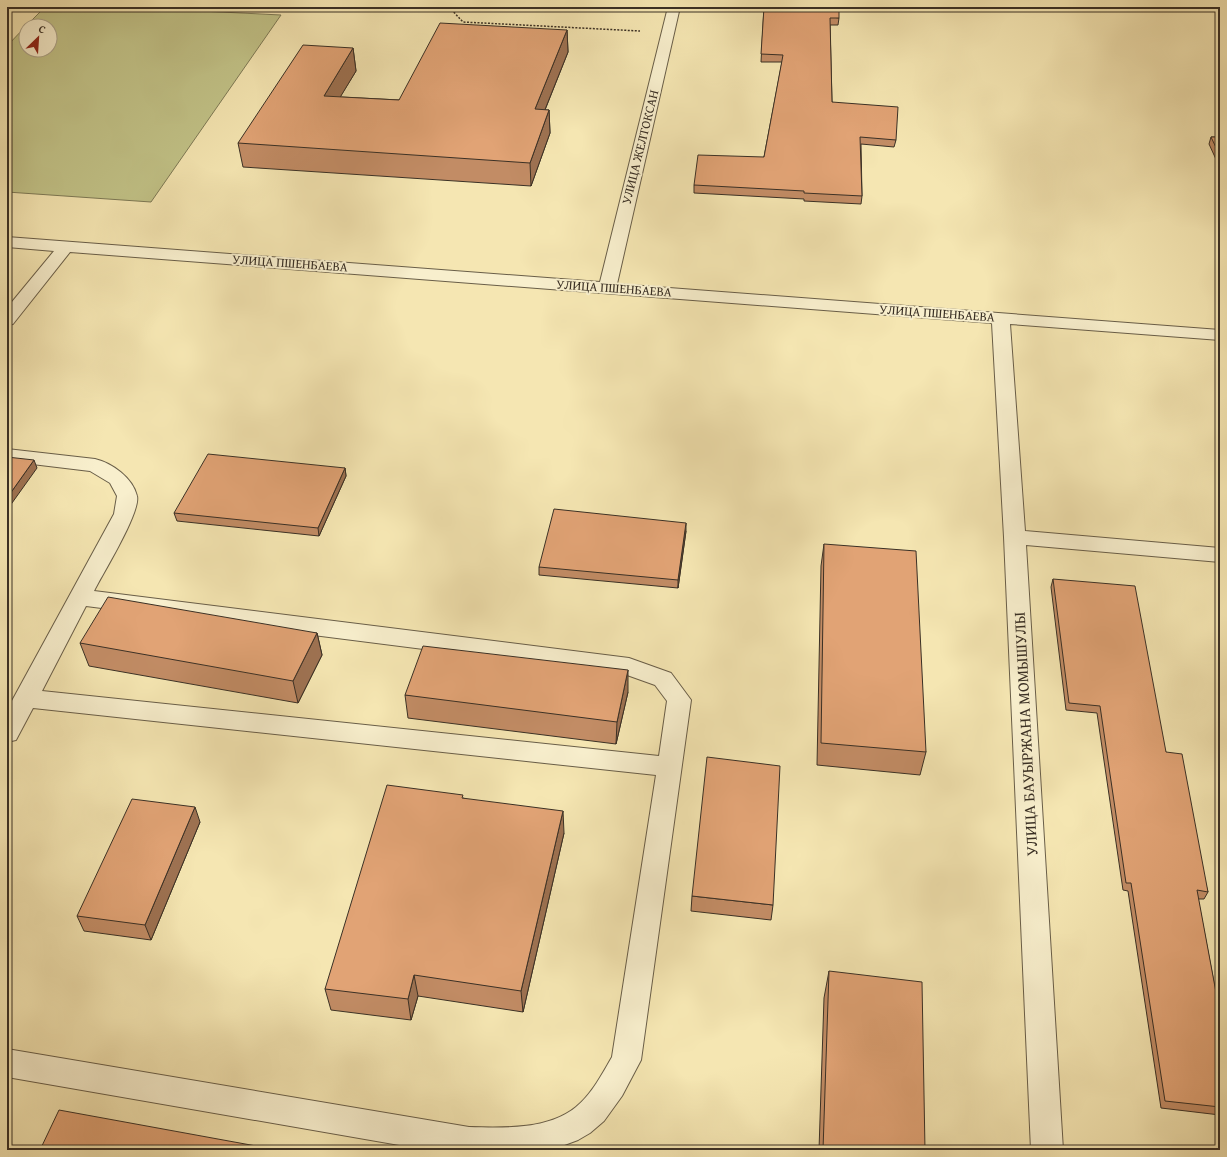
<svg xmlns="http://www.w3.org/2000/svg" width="1227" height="1157" font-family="'Gentium Book Plus',serif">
  <rect width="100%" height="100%" fill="#f5e6b2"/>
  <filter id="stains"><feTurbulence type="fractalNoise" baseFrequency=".005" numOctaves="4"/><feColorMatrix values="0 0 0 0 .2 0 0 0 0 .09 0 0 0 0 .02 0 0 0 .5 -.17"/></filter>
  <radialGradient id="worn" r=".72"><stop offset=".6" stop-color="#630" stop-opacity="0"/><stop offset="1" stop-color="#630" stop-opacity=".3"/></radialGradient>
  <polygon fill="#c2c388" stroke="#7e7a56" points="45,7 120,7 281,15 151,202 7,192 7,46 26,26 26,50 50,50 50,26 26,26"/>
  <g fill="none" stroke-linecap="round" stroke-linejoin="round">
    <defs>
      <g id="minor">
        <polygon points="668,7 680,7 617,284 1220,330 1220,340 1010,324 1025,531 1220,548 1220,562 1026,545 1063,1150 1031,1150 1004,537 992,323 70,252 13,324 7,325 7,308 54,251 7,247 7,237 600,282"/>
        <path d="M 7,449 L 95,459 C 112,463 133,478 137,496 C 141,512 103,573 94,591 L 629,658 L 671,673 L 691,700 L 641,1060 L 622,1096 L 604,1121 L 590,1133 L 578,1140 L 551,1150 L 428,1150 L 7,1077 L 7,1049 L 469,1127 C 503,1128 548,1130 576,1107 C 592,1094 602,1074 612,1057 L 656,775 L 33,708 L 16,740 L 7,742 L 7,710 L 114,514 L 117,496 L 110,483 L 90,471 L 7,461 ZM 86,606 L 627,675 L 655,685 L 667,701 L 659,756 L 42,691 Z"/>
      </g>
    </defs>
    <use href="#minor" stroke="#695e48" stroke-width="2"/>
    <polyline stroke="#3a3025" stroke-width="1.5" stroke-dasharray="2 1.5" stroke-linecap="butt" points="449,7 463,22 640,31"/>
    <use href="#minor" fill="#f8efcd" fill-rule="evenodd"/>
  </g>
  <g fill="#c28c65" stroke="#3a3025">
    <polygon points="764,7 839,18 838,25 830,25 832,102 896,140 894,147 861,144 862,196 861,204 804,201 804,199 694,193 694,185 764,157 782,62 761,62"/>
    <polygon points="567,30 568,52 545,110 549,110 550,133 531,186 243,167 238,143 353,48 356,71 340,97 399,100"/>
    <polygon points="1211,137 1220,137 1220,168 1209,144"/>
    <polygon points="345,468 346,476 319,536 177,521 174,513"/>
    <polygon points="686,531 678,588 539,575 539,567"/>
    <polygon points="824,544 926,752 920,775 817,765 821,566"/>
    <polygon points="1053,579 1166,752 1208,892 1204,899 1198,899 1220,1014 1220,1115 1161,1108 1128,891 1123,890 1097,713 1066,710 1051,587"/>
    <polygon points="317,633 322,655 298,703 89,666 80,643"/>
    <polygon points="628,692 616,744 408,718 405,695"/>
    <polygon points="463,798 564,833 523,1012 418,996 411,1020 331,1010 325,989"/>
    <polygon points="200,822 151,940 84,931 77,916"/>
    <polygon points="692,896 773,905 771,920 691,911"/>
    <polygon points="829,971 925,1150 819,1150 824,998"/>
  </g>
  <g fill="#9e7252" stroke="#3a3025">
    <polygon points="567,30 568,52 536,132 535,109"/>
    <polygon points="353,48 356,71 327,119 324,96"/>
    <polygon points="549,110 550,133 531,186 530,163"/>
    <polygon points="34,460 37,468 7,510 7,498"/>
    <polygon points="345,468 346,476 319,536 318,528"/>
    <polygon points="686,523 686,531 678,588 678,580"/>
    <polygon points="317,633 322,655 298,703 293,681"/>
    <polygon points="628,670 628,692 616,744 617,722"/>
    <polygon points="195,807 200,822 151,940 145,925"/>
    <polygon points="563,811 564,833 523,1012 521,991"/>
    <polygon points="414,975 418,996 411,1020 408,999"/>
  </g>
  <g fill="#e1a375" stroke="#3a3025">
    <polygon points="764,7 839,7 839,18 830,18 832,102 898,107 896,140 860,137 862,196 804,193 804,191 694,185 698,155 764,157 783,55 761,54"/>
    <polygon points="440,23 567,30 535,109 549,110 530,163 238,143 303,45 353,48 324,96 399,100"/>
    <polygon points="1211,137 1220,137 1220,156"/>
    <polygon points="208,454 345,468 318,528 174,513"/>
    <polygon points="7,457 34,460 7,498"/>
    <polygon points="554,509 686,523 678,580 539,567"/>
    <polygon points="824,544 916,551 926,752 821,743"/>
    <polygon points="1053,579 1135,586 1166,752 1182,754 1208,892 1197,890 1220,1014 1220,1107 1165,1101 1131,883 1126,883 1100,706 1069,703"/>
    <polygon points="108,597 317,633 293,681 80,643"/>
    <polygon points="423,646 628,670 617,722 405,695"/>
    <polygon points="707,757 780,766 773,905 692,896"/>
    <polygon points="387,785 463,795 462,798 563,811 521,991 414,975 408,999 325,989"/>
    <polygon points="132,799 195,807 145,925 77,916"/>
    <polygon points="829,971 922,982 925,1150 823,1150"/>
    <polygon points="59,1110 278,1150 40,1150"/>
    <polygon points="634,1147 654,1150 634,1150"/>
  </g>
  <g text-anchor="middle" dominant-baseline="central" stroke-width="4" stroke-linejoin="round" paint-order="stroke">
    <g font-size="13" fill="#3a3025" stroke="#f8efcd">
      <text transform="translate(640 147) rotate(-76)">УЛИЦА ЖЕЛТОКСАН</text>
      <text transform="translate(290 263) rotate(4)">УЛИЦА ПШЕНБАЕВА</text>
      <text transform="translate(614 288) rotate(4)">УЛИЦА ПШЕНБАЕВА</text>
      <text transform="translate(937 313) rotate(4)">УЛИЦА ПШЕНБАЕВА</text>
    </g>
    <g font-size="16" fill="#3a3025" stroke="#f8efcd">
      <text transform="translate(1025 734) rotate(-93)">УЛИЦА БАУЫРЖАНА МОМЫШУЛЫ</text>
    </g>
  </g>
  <rect width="1227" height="1157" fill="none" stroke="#f5e6b2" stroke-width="24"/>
  <rect x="8" y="8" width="1211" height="1141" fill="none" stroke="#3a3025" stroke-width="2"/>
  <rect x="12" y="12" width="1203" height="1133" fill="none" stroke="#3a3025"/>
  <g transform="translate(38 38) rotate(25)"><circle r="19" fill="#f8efcd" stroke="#aca38a"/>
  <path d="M0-3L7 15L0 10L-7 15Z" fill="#8f2418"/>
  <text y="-6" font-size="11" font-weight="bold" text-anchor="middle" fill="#3a3025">С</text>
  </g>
  <rect width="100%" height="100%" filter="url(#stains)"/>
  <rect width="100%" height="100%" fill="url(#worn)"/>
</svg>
